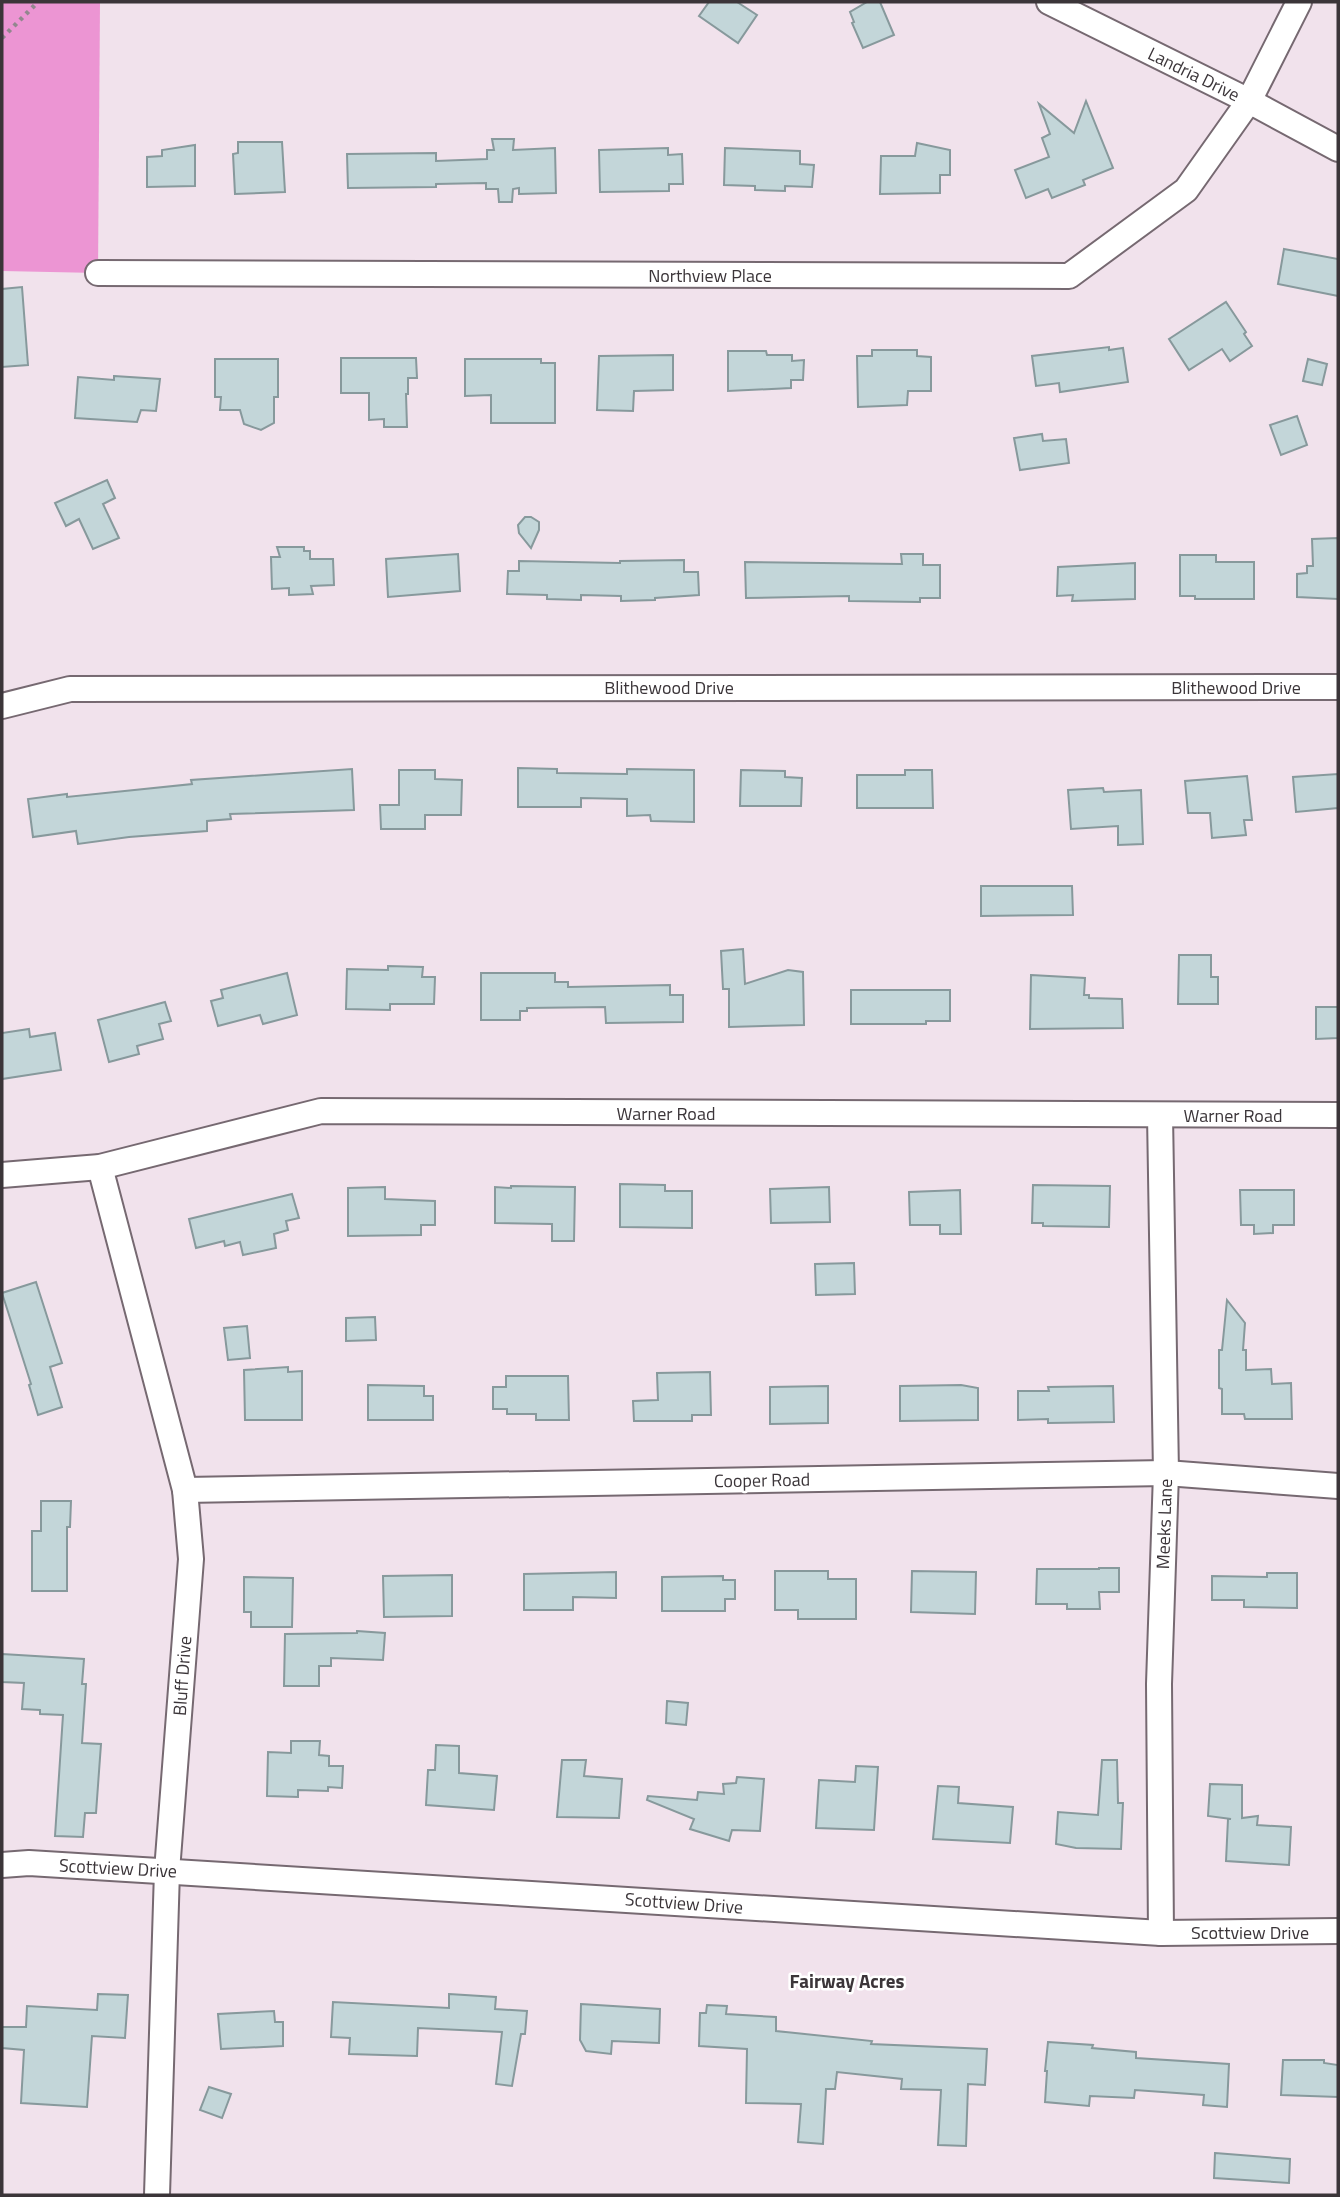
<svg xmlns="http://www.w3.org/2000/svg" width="1340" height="2197" font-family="'Titillium Web',sans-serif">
  <rect width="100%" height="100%" fill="#f1e2ec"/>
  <polygon fill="#ec95d3" points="2,2 100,2 98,273 2,271"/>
  <g fill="#c3d6d9" stroke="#87999c" stroke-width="2">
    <polygon points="709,2 737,2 757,15 738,43 699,16"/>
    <polygon points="867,2 880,2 894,35 863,48 852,23 854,22 850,12"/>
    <polygon points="1086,101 1113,168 1083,180 1085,185 1052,198 1048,189 1026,198 1015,170 1049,157 1042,138 1050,134 1039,104 1074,133"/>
    <polygon points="492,139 514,139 513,150 555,148 556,193 519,194 519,188 513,189 512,202 499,202 498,189 486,189 486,183 436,184 436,187 348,188 347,154 436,153 436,161 487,159 487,150 494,150"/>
    <polygon points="238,142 282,142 285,192 235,194 233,154 238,153"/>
    <polygon points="917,143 950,150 950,175 940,175 940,193 880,194 881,156 915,156"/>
    <polygon points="195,145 195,186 147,187 147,157 162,156 162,150"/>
    <polygon points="668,148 668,155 682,154 683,184 669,184 669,191 600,192 599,150"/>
    <polygon points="725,148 800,151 800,164 814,165 812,187 785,186 785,191 755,190 755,186 724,185"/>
    <polygon points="1284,249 1338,259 1338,296 1278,284"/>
    <polygon points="22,287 28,365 2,367 2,289"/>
    <polygon points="1226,302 1246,332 1244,334 1252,346 1230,361 1222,349 1189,370 1169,339"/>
    <polygon points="1109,347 1109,350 1123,348 1128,382 1060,392 1059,383 1036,386 1032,356"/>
    <polygon points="872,350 917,350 917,356 931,357 931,391 908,391 907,405 858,407 857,356 872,356"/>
    <polygon points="728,351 766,351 767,355 792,355 792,361 804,360 803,380 791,380 791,388 728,391"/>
    <polygon points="673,355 673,390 634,391 633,411 597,410 599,356"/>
    <polygon points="341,358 416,358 417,378 408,378 408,394 406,394 407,427 384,427 384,419 369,420 369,393 341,393"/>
    <polygon points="215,359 278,359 278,397 274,397 274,423 261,430 244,424 240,410 220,410 221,397 215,397"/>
    <polygon points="465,359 541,359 541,363 555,363 555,423 491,423 491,395 465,396"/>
    <polygon points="1308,359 1327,364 1322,385 1303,381"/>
    <polygon points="114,376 160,379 156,411 141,410 137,422 75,418 78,377 114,380"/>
    <polygon points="1297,416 1307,445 1281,455 1270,425"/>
    <polygon points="1042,434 1043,441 1066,439 1069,463 1020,470 1014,438"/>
    <polygon points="107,480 115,498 103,504 119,538 93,549 79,519 66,526 55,503"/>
    <polygon points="525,517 531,517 539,522 539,530 531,548 519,533 518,525"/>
    <polygon points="1338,538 1338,599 1297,597 1297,574 1307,573 1307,566 1313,566 1312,539"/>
    <polygon points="277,547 304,547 304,551 310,551 310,559 333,559 334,585 311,586 313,594 289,595 289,588 272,589 271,557 280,557"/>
    <polygon points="458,554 460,591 388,597 386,559"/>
    <polygon points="901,554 923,554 923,565 940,565 940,598 920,598 920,602 849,601 849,596 746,598 745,562 902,564"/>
    <polygon points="1180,555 1216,555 1216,562 1254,562 1254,599 1195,599 1195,596 1180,596"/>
    <polygon points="684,560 684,572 698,572 699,595 655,598 655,600 621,601 621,596 581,595 581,600 547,599 547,595 507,594 508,571 519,571 519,561 620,563 620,561"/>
    <polygon points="1135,563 1135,599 1072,601 1073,595 1057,596 1058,567"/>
    <polygon points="518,768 557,769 557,773 627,774 627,769 694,770 694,822 651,821 650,815 627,816 627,799 581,798 581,807 518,807"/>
    <polygon points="352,769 354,810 230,814 231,819 207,821 207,831 129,837 78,844 76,831 33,837 28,799 67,794 67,797 192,784 191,780"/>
    <polygon points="399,770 435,770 435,779 462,780 461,815 425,815 425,829 381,829 380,805 399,805"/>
    <polygon points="741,770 785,771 785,777 802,778 801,806 740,806"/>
    <polygon points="905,770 932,770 933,808 857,808 857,775 905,775"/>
    <polygon points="1338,774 1338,808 1296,812 1293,777"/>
    <polygon points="1247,776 1252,820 1244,820 1246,835 1212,838 1210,813 1188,813 1185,781"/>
    <polygon points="1103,788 1104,792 1141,790 1143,844 1118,845 1118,826 1071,829 1068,790"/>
    <polygon points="981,886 1072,886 1073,915 981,916"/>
    <polygon points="743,949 745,984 788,970 803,972 804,1025 729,1027 729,989 723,989 721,951"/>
    <polygon points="1179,955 1211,955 1211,977 1218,977 1218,1004 1178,1004"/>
    <polygon points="388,966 423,967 422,977 435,977 434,1004 390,1004 390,1010 346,1009 347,969 388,970"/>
    <polygon points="287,973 297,1015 263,1024 260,1015 218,1026 211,1001 223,998 221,990"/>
    <polygon points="481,973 555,973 555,982 568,982 568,987 670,985 670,995 683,995 683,1022 606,1023 605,1007 527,1008 527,1011 520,1011 520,1020 481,1020"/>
    <polygon points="1031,975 1085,978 1084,995 1089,995 1089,998 1122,999 1123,1028 1030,1029"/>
    <polygon points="851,990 950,990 950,1021 926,1021 926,1024 851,1024"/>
    <polygon points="165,1002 171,1021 159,1024 163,1039 137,1046 139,1054 109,1062 98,1020"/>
    <polygon points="1316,1007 1338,1007 1338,1038 1316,1039"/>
    <polygon points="29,1029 30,1037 55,1033 61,1070 2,1079 2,1033"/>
    <polygon points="620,1184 665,1185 665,1191 692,1191 692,1228 620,1227"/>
    <polygon points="1033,1185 1110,1186 1109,1227 1043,1226 1043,1223 1032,1223"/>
    <polygon points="511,1186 575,1187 574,1241 552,1241 552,1224 495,1223 495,1187 511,1188"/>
    <polygon points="385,1187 385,1199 435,1201 435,1225 421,1225 421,1235 348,1236 348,1188"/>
    <polygon points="829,1187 830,1222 771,1223 770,1189"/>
    <polygon points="960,1190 961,1234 940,1234 940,1225 910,1225 909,1192"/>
    <polygon points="1240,1190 1294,1190 1294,1225 1273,1225 1273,1233 1254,1234 1254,1225 1241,1225"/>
    <polygon points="292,1194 299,1218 286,1221 288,1230 274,1234 276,1248 243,1255 240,1242 225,1246 224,1241 196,1248 189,1219"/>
    <polygon points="854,1263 855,1294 816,1295 815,1264"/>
    <polygon points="36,1282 62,1363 50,1367 62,1407 38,1415 29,1385 31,1384 2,1293"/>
    <polygon points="1227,1300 1245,1323 1243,1350 1246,1350 1246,1370 1271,1369 1272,1384 1291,1383 1292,1419 1245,1419 1244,1414 1222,1414 1222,1389 1219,1388 1219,1350 1222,1350"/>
    <polygon points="375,1317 376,1340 346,1341 346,1318"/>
    <polygon points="247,1326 250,1358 228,1360 224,1328"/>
    <polygon points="288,1367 288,1372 302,1371 302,1420 245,1420 244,1370"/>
    <polygon points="710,1372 711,1415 692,1415 692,1421 634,1421 633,1401 658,1400 657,1373"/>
    <polygon points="506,1376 568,1376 569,1420 536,1420 536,1414 507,1414 507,1409 493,1409 493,1387 506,1387"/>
    <polygon points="368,1385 424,1386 424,1396 433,1396 433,1420 368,1420"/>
    <polygon points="961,1385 978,1388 978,1420 900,1421 900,1386"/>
    <polygon points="828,1386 828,1423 770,1424 770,1387"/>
    <polygon points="1113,1386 1114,1422 1048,1423 1048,1419 1018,1420 1018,1391 1049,1391 1048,1387"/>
    <polygon points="41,1501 71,1501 70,1527 67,1527 67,1591 32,1591 32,1531 41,1531"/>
    <polygon points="1099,1568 1119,1568 1119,1592 1099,1592 1100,1609 1067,1609 1067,1604 1036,1604 1037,1569 1099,1569"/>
    <polygon points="775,1571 828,1571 828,1579 856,1579 856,1619 798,1619 798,1610 775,1610"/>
    <polygon points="912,1571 976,1572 975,1614 911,1612"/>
    <polygon points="616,1572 616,1598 573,1597 573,1610 524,1610 524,1574"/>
    <polygon points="1267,1573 1297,1573 1297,1608 1244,1607 1244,1600 1212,1600 1212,1576 1267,1577"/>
    <polygon points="452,1575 452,1616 384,1617 383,1576"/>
    <polygon points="723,1576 723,1580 735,1580 735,1599 725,1599 725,1611 662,1611 662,1577"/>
    <polygon points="244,1577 293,1578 292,1627 251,1627 251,1612 244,1612"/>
    <polygon points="357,1631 385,1633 383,1660 331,1658 331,1666 319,1666 319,1686 284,1686 285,1634 357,1633"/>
    <polygon points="2,1654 84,1659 82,1684 86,1684 82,1743 101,1744 96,1813 85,1813 83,1837 55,1836 63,1715 40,1714 40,1710 22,1709 24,1683 2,1682"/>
    <polygon points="667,1701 688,1703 686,1725 666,1723"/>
    <polygon points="291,1741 320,1741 319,1755 329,1756 329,1766 343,1766 342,1788 328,1787 328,1791 298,1790 298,1797 267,1796 268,1752 291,1753"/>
    <polygon points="436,1745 459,1746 459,1773 497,1776 494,1810 426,1805 428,1770 435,1770"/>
    <polygon points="562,1760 586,1760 584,1776 622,1779 619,1818 557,1817"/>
    <polygon points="1102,1760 1117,1760 1118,1803 1123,1803 1121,1849 1076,1848 1056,1844 1058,1812 1098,1815"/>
    <polygon points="856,1766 878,1767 874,1830 816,1828 819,1780 855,1782"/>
    <polygon points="737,1777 764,1779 760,1831 732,1830 729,1841 690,1829 694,1819 647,1800 648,1796 697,1800 698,1792 724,1794 723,1784 736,1783"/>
    <polygon points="1210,1784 1242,1785 1242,1818 1258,1816 1257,1825 1291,1827 1289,1865 1226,1861 1228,1819 1231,1819 1208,1816"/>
    <polygon points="938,1786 959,1787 958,1803 1013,1807 1010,1843 933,1839"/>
    <polygon points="98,1994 128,1995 125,2038 92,2036 87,2107 21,2103 24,2050 2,2048 2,2027 26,2027 27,2006 97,2010"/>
    <polygon points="449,1994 496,1997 495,2009 527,2011 525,2034 521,2034 512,2086 496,2084 502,2032 418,2028 417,2056 349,2054 350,2038 331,2037 333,2002 449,2008"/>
    <polygon points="581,2004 660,2009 659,2043 612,2041 611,2054 586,2051 580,2040"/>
    <polygon points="707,2005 727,2006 726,2014 776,2017 776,2031 872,2041 871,2044 987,2049 985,2085 968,2084 966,2146 938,2145 941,2090 901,2089 902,2079 837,2072 835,2089 826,2089 823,2144 798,2142 801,2104 746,2103 747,2049 699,2046 700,2013 706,2013"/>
    <polygon points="274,2011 275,2022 283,2022 283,2046 221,2049 218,2014"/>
    <polygon points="1048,2042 1093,2045 1092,2048 1136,2052 1136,2058 1229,2064 1227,2107 1203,2105 1204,2095 1135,2090 1134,2098 1090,2096 1089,2106 1045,2102 1047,2071 1045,2071"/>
    <polygon points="1283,2060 1324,2060 1324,2063 1338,2065 1338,2097 1281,2095"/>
    <polygon points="209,2087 231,2094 222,2118 200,2110"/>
    <polygon points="1215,2153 1290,2159 1289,2183 1214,2178"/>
  </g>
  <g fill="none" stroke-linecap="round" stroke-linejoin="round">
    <defs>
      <g id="minor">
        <polyline points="1049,2 1249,101 1338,149"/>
        <polyline points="98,273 1069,276 1186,190 1249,101 1299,2"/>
        <polyline points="2,706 70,689 1338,687"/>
        <polyline points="1160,1115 1166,1473 1159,1684 1161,1933"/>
        <polyline points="100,1167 185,1490 191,1559 167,1871 157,2195"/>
        <polyline points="2,1175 100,1167 321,1111 1338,1115"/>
        <polyline points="185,1490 1166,1473 1338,1486"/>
        <polyline points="2,1865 29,1863 1161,1933 1338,1931"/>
      </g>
    </defs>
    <use href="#minor" stroke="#766971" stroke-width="28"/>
    <polyline stroke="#92878e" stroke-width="4.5" stroke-dasharray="3.5 5" stroke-linecap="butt" points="2,38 38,2"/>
    <use href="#minor" stroke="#fff" stroke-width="24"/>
  </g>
  <g text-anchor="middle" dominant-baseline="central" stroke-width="5" stroke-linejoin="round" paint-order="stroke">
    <g font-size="18" fill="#3b3539" stroke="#fff">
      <text transform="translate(1194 74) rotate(26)">Landria Drive</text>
      <text x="710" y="275">Northview Place</text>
      <text x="669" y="687">Blithewood Drive</text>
      <text x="1236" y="687">Blithewood Drive</text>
      <text x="666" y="1113">Warner Road</text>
      <text x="1233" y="1115">Warner Road</text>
      <text transform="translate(762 1480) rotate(-1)">Cooper Road</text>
      <text transform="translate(1164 1524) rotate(-88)">Meeks Lane</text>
      <text transform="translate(182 1676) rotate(-86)">Bluff Drive</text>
      <text transform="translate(118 1868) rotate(3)">Scottview Drive</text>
      <text transform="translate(684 1903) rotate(4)">Scottview Drive</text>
      <text x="1250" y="1932">Scottview Drive</text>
    </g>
    <g font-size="19" font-weight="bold" fill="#3b3539" stroke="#fff">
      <text x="847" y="1980">Fairway Acres</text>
    </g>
  </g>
  <rect width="1340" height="2197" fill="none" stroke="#3b3539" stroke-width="7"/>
</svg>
